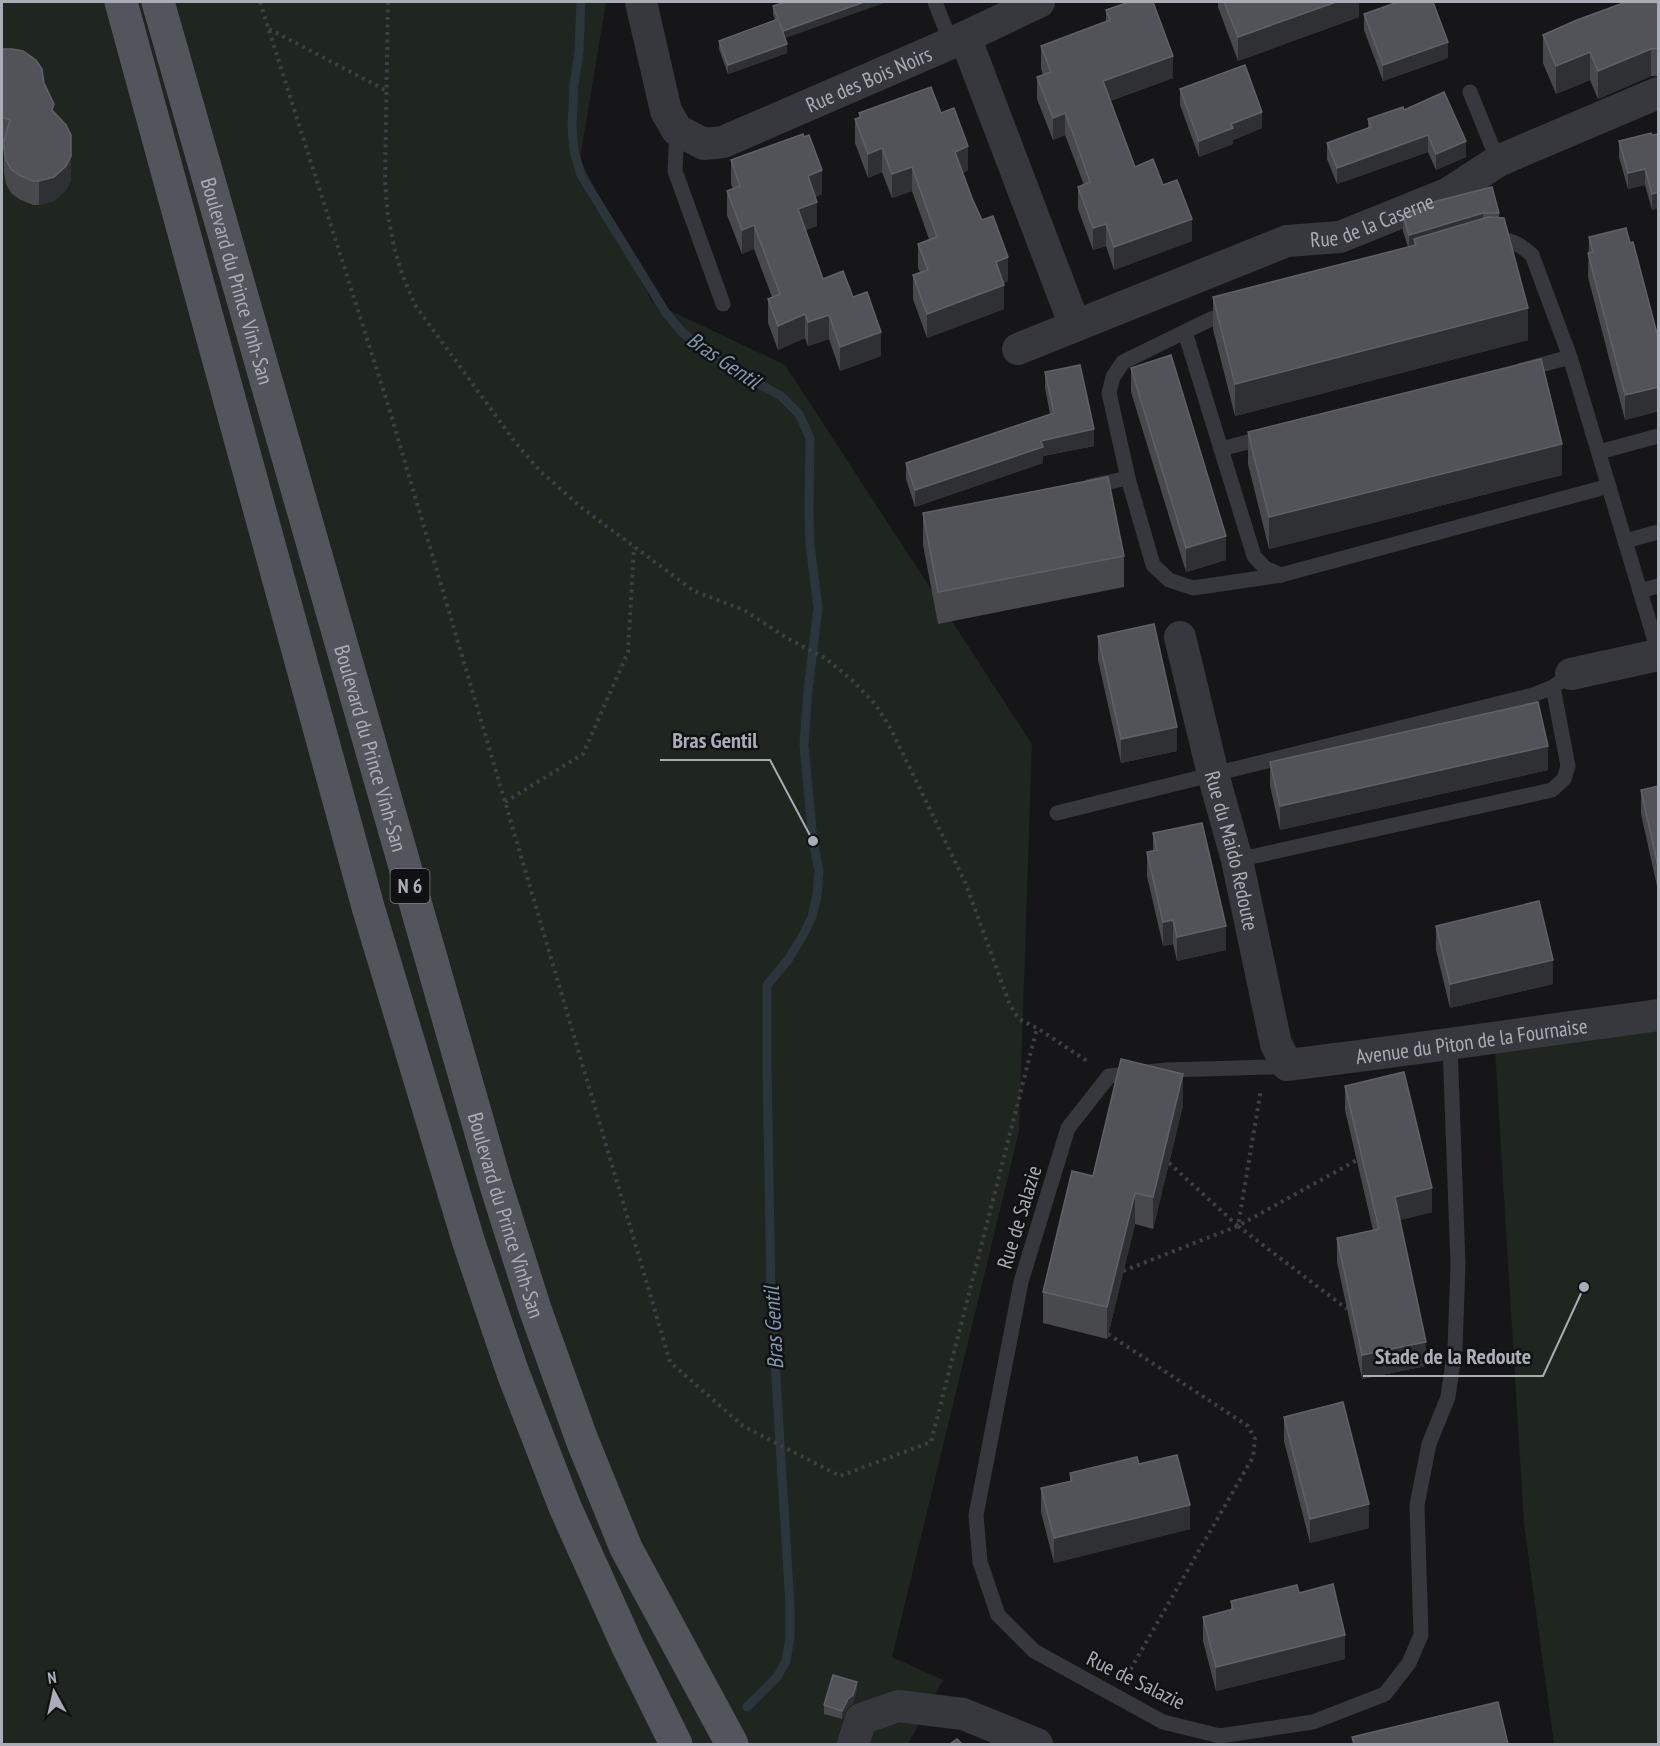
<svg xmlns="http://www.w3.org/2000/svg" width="1660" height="1746" font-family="'PT Sans Narrow',sans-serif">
  <rect width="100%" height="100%" fill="#161618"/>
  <g fill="#1e261f">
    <polygon points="2,2 606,2 580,159 652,302 785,365 1032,744 1019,1131 892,1657 943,1680 908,1744 2,1744"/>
    <polygon points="1658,1028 1658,1744 1554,1744 1524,1524 1495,1050"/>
  </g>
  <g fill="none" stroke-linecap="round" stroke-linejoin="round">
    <polyline stroke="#2c353c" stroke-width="9" points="581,2 579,52 574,85 572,126 574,151 581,175 666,313 681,331 697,345 738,372 781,396 799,414 810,438 809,510 810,545 818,608 808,690 804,745 813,841 819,871 817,895 812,917 802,937 788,960 767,985 767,1064 771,1295 790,1607 790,1638 786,1661 777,1677 747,1707"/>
    <g stroke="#3d3f44" stroke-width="4" stroke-dasharray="3 4.5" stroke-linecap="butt">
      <polyline points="260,2 389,408 670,1362 743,1426 840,1476 931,1442 1037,1028"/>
      <polyline points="388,2 385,181 388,216 394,247 402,274 415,305 515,442 540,471 582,508 694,591 744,610 787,638 825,658 852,680 875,704 891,729 965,882 1010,1005 1019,1019 1037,1028 1090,1063"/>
      <polyline points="269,29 387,91"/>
      <polyline points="505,802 583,754 628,652 634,547"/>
      <polyline points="1169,1163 1238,1226 1261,1089"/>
      <polyline points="1238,1226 1347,1309"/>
      <polyline points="1123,1271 1238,1226 1357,1160"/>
      <polyline points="1108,1334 1248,1426 1255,1439 1253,1457 1126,1677"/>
    </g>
    <g stroke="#37383d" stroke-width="15">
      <polyline points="935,2 951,43"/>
      <polyline points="1470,92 1498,161"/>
      <polyline points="677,130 675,171 723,304"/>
      <path d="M 1491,239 C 1510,238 1518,243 1532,255 L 1570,357 L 1658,651"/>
      <polyline points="1232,313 1211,319 1123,362 1113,377 1109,393 1128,478 1153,565 1169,580 1193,588 1281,575"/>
      <polyline points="1185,332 1254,556 1265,568 1281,575 1609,486"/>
      <polyline points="1522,370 1570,357"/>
      <polyline points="1221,449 1267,437"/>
      <polyline points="1599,452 1658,436"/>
      <polyline points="1090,486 1128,478"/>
      <polyline points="1625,541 1658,532"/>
      <polyline points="1640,591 1658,586"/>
      <polyline points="1057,813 1533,695 1553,687 1571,674"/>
      <polyline points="1237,860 1552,790 1564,779 1568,766 1553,687"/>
      <polyline points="1287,1065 1270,1067 1167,1070 1109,1076 1068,1128 1021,1282 976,1515 980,1562 998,1615 1034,1651 1163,1722 1220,1736 1313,1722 1385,1694 1409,1663 1421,1635 1417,1505 1429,1444 1448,1397 1455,1348 1458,1265 1450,1045"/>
    </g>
    <g stroke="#37383d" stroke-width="32">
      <path id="s1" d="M 641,2 L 666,111 L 677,130 L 704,144 L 723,142 L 965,37 L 1039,2"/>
      <polyline points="965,37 1075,326"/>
      <path id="s2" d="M 1018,349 L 1287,241 L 1340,237 L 1449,193 L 1498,161 L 1658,93"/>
      <path id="s3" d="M 1180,637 L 1213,774 L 1237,860 L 1276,1044 L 1287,1065 C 1411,1050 1535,1032 1658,1015"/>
      <polyline points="1571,674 1658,655"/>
      <polyline points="853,1744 861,1719 898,1706 963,1714 1037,1744"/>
    </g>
    <g stroke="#53555c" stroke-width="33">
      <polyline points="121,2 368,907 469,1243 513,1373 565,1507 628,1647 676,1744"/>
      <path id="s4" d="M 158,2 L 495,1182 L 535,1309 L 582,1440 L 626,1548 L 732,1744"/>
    </g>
  </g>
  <g fill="#47494d">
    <polygon points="1218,2 1359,2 1359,17 1238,61 1218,7"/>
    <polygon points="1659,2 1659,76 1651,76 1598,99 1590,80 1556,94 1543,63 1543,35"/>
    <polygon points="773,6 785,39 787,53 728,74 719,49 719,41 775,20 773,14"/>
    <polygon points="1106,10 1173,78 1110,101 1135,167 1163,185 1192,241 1114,270 1106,246 1093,250 1078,209 1078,187 1084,185 1075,161 1065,135 1053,140 1037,99 1037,77 1043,75 1041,68 1041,46 1106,22"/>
    <polygon points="1364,14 1448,58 1383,81 1364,30"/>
    <polygon points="2,49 44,83 54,113 71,180 66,190 54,201 39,205 33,205 19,199 11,193 6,184 4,173 4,142 2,141"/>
    <polygon points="1180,89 1262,128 1233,140 1233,144 1199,157 1180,105"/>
    <polygon points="1404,110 1466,157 1436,170 1428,152 1337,184 1327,159 1327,143 1368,128 1368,119"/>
    <polygon points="859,113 941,113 968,170 963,173 972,198 1008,281 1003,283 1004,309 927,338 913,299 913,275 920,272 918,268 918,244 929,239 912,191 892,198 882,172 868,178 855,143 855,119 859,117"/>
    <polygon points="1659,134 1659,208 1652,210 1645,185 1628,189 1619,157 1619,141"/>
    <polygon points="731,160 822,194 815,197 817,226 805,230 823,279 853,297 881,356 840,371 829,339 808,346 805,338 778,350 768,323 768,299 772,297 754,249 742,254 727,215 727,191 733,189 731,184"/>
    <polygon points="1499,213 1499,218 1528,340 1235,416 1213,329 1213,297 1408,247 1403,231 1403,215"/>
    <polygon points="1589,237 1630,243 1659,341 1659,411 1625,420 1588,277"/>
    <polygon points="1131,368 1226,560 1186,572 1131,392"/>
    <polygon points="1045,372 1094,446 1043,456 1043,463 915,507 906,479 906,463 1050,414 1045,388"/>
    <polygon points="1248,432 1562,475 1269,549 1248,464"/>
    <polygon points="923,513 1124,556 1124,587 938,624 923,545"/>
    <polygon points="1098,636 1177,751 1121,763 1098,660"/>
    <polygon points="1270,762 1548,770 1280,830 1270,786"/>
    <polygon points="1659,786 1659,895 1641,814 1641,790"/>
    <polygon points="1153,833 1226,950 1177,961 1173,944 1163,946 1147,876 1147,852 1153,851"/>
    <polygon points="1436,926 1553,984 1450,1008 1436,950"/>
    <polygon points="1345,1086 1432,1212 1400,1220 1426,1366 1362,1379 1337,1262 1337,1238 1373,1230 1345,1110"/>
    <polygon points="1183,1105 1153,1229 1135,1224 1107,1339 1043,1323 1043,1292 1093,1176"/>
    <polygon points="1284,1417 1369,1528 1310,1543 1284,1441"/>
    <polygon points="1139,1464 1190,1529 1054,1563 1041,1512 1041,1488 1070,1481 1070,1473"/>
    <polygon points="1299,1593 1345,1659 1216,1691 1203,1641 1203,1617 1231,1610 1231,1601"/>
    <polygon points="857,1690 853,1703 848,1707 842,1719 824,1714 824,1705"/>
  </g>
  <g fill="#2f3033">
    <polygon points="864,2 887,2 783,39 783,31"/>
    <polygon points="1336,2 1359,2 1359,17 1238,61 1238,37"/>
    <polygon points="1448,42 1448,58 1383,81 1383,65"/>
    <polygon points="787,44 787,53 728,74 728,65"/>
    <polygon points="1651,49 1651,76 1598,99 1598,71"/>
    <polygon points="1590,52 1590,80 1556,94 1556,66"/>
    <polygon points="1173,56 1173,78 1103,103 1103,81"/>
    <polygon points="1262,112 1262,128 1233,140 1233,144 1199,157 1199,141 1231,124"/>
    <polygon points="1065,113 1065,135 1053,140 1053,118"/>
    <polygon points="1428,135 1428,152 1337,184 1337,168"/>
    <polygon points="1466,141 1466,157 1436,170 1436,154"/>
    <polygon points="968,146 968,170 955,176 955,152"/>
    <polygon points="882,148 882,172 868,178 868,154"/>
    <polygon points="71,156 71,180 66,190 54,201 39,205 39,181"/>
    <polygon points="912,167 912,191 892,198 892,174"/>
    <polygon points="1645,169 1645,185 1628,189 1628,173"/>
    <polygon points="822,170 822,194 808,200 808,176"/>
    <polygon points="1659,192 1659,208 1652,210 1652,194"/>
    <polygon points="817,202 817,226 798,233 798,209"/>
    <polygon points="1483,213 1483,230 1416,245 1414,239 1414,250 1409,251 1409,235"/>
    <polygon points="1192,219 1192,241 1114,270 1114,247"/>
    <polygon points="1106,224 1106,246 1093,250 1093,228"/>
    <polygon points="754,225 754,249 742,254 742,230"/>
    <polygon points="1008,257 1008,281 996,286 996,262"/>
    <polygon points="1004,285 1004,309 927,338 927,314"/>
    <polygon points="1528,308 1528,340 1235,416 1235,384"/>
    <polygon points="805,314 805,338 778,350 778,326"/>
    <polygon points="829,315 829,339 808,346 808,322"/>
    <polygon points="881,332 881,356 840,371 840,347"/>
    <polygon points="1659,387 1659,411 1625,420 1625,395"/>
    <polygon points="1094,429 1094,446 1043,456 1043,463 915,507 915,490 1041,441"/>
    <polygon points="1562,444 1562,475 1269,549 1269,517"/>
    <polygon points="1226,536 1226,560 1186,572 1186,548"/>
    <polygon points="1177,727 1177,751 1121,763 1121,739"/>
    <polygon points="1548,746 1548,770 1280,830 1280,806"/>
    <polygon points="1173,920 1173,944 1163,946 1163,922"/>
    <polygon points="1226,926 1226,950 1177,961 1177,937"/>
    <polygon points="1553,960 1553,984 1450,1008 1450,984"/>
    <polygon points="1183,1074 1183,1105 1153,1229 1153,1197"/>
    <polygon points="1432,1188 1432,1212 1395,1221 1395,1197"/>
    <polygon points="1135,1193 1135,1224 1107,1339 1107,1307"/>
    <polygon points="1426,1342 1426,1366 1362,1379 1362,1355"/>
    <polygon points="1369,1504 1369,1528 1310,1543 1310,1519"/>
    <polygon points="1190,1505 1190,1529 1054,1563 1054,1538"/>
    <polygon points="1345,1635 1345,1659 1216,1691 1216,1667"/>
    <polygon points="857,1682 857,1690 853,1703 848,1707 842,1719 842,1711"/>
  </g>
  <g fill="#525359" stroke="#5f6168" stroke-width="1.5">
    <polygon points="785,2 864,2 783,31 779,21 787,44 728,65 719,41 778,19 773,6"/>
    <polygon points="1129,2 1153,2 1173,56 1103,81 1135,167 1153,159 1163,185 1177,180 1192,219 1114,247 1106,224 1093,228 1078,187 1090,182 1075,139 1065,113 1053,118 1037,77 1051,72 1041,46 1110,20 1106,10"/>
    <polygon points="1224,2 1336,2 1238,37"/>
    <polygon points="1398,2 1433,2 1448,42 1383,65 1364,14"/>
    <polygon points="1626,2 1659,2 1659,48 1651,49 1598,71 1590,52 1556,66 1543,35 1577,20"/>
    <polygon points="2,49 12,49 23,51 36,60 42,69 44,83 54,104 52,110 66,125 71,135 71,156 66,166 54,177 39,181 33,181 19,175 11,169 6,160 4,149 4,140 10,120 2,117"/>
    <polygon points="1245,65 1262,112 1231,124 1233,128 1199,141 1180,89"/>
    <polygon points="931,87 941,113 954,108 968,146 955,152 972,198 982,220 993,216 1008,257 996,262 1004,285 927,314 913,275 928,270 918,244 937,237 912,167 892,174 882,148 868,154 855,119 861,117 859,113"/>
    <polygon points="1444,92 1466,141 1436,154 1428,135 1337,168 1327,143 1371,127 1368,119 1403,107 1404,110"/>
    <polygon points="1651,133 1652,135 1659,134 1659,192 1652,194 1645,169 1628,173 1619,141"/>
    <polygon points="803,134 804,137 809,135 822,170 808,176 817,202 798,209 823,279 843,271 853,297 867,292 881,332 840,347 829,315 808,322 805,314 778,326 768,299 780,294 754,225 742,230 727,191 740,186 731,160"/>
    <polygon points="1492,187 1499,213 1483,213 1409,235 1403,215 1437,201"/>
    <polygon points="1488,217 1504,218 1528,308 1235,384 1213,297 1416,245 1414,239"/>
    <polygon points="1626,228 1630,243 1633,242 1659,341 1659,387 1625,395 1588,253 1593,252 1589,237"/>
    <polygon points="1171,355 1226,536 1186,548 1131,368"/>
    <polygon points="1541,359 1562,444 1269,517 1248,432"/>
    <polygon points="1080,365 1094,429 1041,441 1043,447 915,490 906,463 1054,413 1045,372"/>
    <polygon points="1108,477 1124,556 938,592 923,513"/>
    <polygon points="1154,624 1177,727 1121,739 1098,636"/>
    <polygon points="1538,702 1548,746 1280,806 1270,762"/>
    <polygon points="1659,786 1659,871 1641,790"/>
    <polygon points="1202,823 1226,926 1177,937 1173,920 1163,922 1147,852 1157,850 1153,833"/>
    <polygon points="1539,901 1553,960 1450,984 1436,926"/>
    <polygon points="1121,1059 1183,1074 1153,1197 1135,1193 1107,1307 1043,1292 1072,1171 1093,1176"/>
    <polygon points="1404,1072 1432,1188 1395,1197 1426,1342 1362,1355 1337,1238 1379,1229 1345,1086"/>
    <polygon points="1343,1402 1369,1504 1310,1519 1284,1417"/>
    <polygon points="1177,1455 1190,1505 1054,1538 1041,1488 1072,1481 1070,1473 1137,1457 1139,1464"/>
    <polygon points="1333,1584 1345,1635 1216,1667 1203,1617 1233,1609 1231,1601 1297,1585 1299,1593"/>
    <polygon points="833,1675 857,1682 853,1695 848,1699 842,1711 824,1705"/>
    <polygon points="1498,1702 1508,1744 1354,1744 1352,1737"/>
    <polygon points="957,1739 962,1744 950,1744"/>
  </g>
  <g text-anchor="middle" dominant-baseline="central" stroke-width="5" stroke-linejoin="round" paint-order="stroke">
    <rect fill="#111113" stroke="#7b7e86" stroke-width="1.5" x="390.5" y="869" width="39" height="34" rx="4.5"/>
    <g font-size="20" font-weight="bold" fill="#a8adb8">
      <text x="410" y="886">N 6</text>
    </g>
    <g font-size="21" fill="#a8adb8" stroke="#111113">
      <text stroke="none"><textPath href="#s1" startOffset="342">Rue des Bois Noirs</textPath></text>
      <text stroke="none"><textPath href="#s2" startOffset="378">Rue de la Caserne</textPath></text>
      <text stroke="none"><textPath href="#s4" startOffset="290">Boulevard du Prince Vinh-San</textPath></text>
      <text stroke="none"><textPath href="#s4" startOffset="776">Boulevard du Prince Vinh-San</textPath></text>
      <text stroke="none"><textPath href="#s3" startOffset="220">Rue du Maido Redoute</textPath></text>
      <text stroke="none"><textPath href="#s3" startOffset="628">Avenue du Piton de la Fournaise</textPath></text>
      <text stroke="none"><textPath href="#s4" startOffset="1262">Boulevard du Prince Vinh-San</textPath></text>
      <text transform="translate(1019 1217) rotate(-73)">Rue de Salazie</text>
      <text transform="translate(1136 1680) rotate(26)">Rue de Salazie</text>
    </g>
    <g font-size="22" font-style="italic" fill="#7f9bb3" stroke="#111113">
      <text transform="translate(724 360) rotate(34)">Bras Gentil</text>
      <text transform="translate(773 1328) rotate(-93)">Bras Gentil</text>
    </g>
  </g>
  <path fill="none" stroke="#a8adb8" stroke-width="2" d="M813 841L770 760H660M1584 1287L1543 1376H1363"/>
  <g fill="#a8adb8" stroke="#111113" stroke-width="2">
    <circle cx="813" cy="841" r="6"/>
    <circle cx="1584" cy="1287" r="6"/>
  </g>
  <g font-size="22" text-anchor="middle" font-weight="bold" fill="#a8adb8" stroke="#111113" stroke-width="5" stroke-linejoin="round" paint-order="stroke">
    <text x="715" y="748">Bras Gentil</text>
    <text x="1453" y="1364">Stade de la Redoute</text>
  </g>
  <rect width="1660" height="1746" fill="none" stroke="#a8adb8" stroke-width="6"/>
  <g transform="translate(54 1692) rotate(352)" stroke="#111113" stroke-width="4.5" paint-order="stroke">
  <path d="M0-4.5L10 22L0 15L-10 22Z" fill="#a8adb8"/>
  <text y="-9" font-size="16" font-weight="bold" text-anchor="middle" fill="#a8adb8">N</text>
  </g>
</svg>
